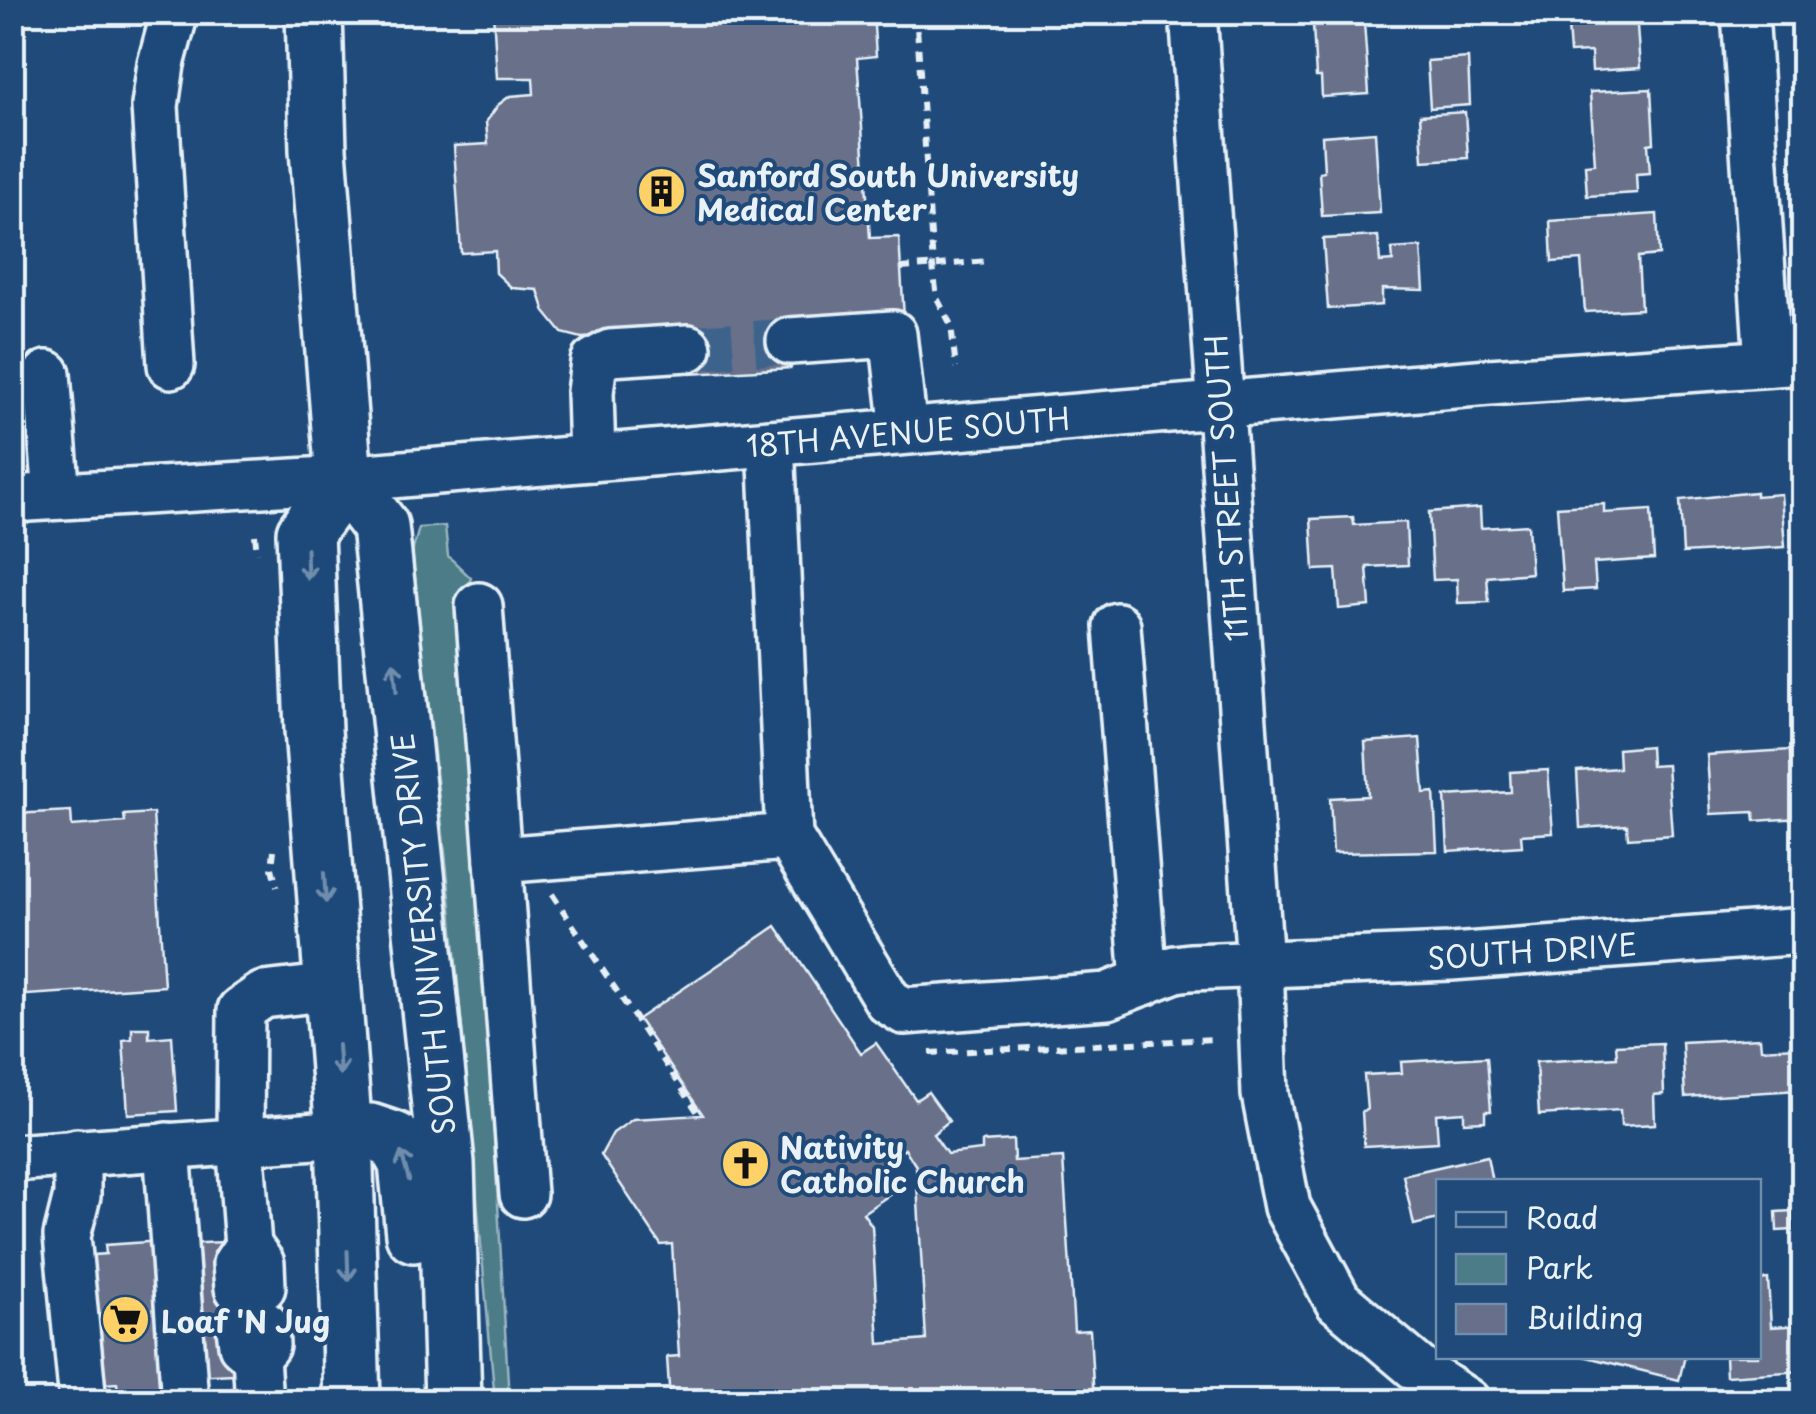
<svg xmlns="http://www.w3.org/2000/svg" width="1816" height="1414" font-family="'Playpen Sans',sans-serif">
  <rect width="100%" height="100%" fill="#1f4a7a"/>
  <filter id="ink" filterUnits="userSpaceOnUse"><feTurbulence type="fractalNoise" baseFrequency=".01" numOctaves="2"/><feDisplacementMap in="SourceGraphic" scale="20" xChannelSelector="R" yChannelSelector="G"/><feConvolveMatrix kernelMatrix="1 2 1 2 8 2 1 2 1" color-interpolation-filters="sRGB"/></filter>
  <g filter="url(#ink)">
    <polygon fill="#4c7c87" stroke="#9ab6c0" stroke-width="2.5" points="445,526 448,556 471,578 464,596 509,1401 495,1401 451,907 412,553 419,528"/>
    <g fill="#676f8a" stroke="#e8f1f8" stroke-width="2.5" fill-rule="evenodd">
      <polygon points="493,12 873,12 876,56 857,58 870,238 899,237 904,318 789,326 791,368 690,374 687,332 582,338 562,333 545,312 538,290 512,288 496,273 495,251 461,253 454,146 488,144 486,122 498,105 510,96 534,94 533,78 497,78"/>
      <polygon points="1567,12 1636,12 1640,68 1592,71 1591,52 1570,53"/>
      <polygon points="1364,22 1369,94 1322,97 1321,77 1316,77 1313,25"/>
      <polygon points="1468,58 1470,105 1430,108 1427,61"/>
      <polygon points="1651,89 1654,143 1648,144 1650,173 1636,174 1637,193 1587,196 1585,165 1595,164 1590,92"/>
      <polygon points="1465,112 1468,158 1423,161 1420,115"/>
      <polygon points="1375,132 1380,213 1322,216 1319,172 1324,171 1322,136"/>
      <polygon points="1657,214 1659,255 1638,257 1641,309 1585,312 1581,260 1552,262 1550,221"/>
      <polygon points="1378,236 1380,262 1393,261 1392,249 1421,247 1424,290 1382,289 1382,305 1328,309 1323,239"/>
      <polygon points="1756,492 1756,496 1781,494 1785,547 1683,553 1680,500"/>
      <polygon points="1604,504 1604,513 1651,510 1654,559 1594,563 1596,589 1563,591 1557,507"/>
      <polygon points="1480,508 1481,528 1528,525 1531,573 1487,577 1489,602 1458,603 1457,579 1433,580 1429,512"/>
      <polygon points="1353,517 1354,525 1406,522 1408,565 1367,567 1370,606 1339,609 1336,569 1314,570 1311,519"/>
      <polygon points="1795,734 1804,734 1804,751 1796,752"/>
      <polygon points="1420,738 1424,793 1434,792 1437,851 1333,853 1330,798 1368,796 1365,742"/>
      <polygon points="1650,746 1651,766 1667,765 1672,835 1628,838 1627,825 1580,828 1577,771 1619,768 1618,749"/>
      <polygon points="1790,750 1793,797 1797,796 1799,818 1755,821 1754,812 1711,814 1707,755"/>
      <polygon points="1548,770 1553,833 1521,835 1522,846 1448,851 1445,796 1511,792 1510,772"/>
      <polygon points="71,811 72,826 125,822 124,815 153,813 164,986 12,996 12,814"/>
      <path d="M 776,926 L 861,1053 L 876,1043 L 916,1100 L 928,1092 L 949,1121 L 933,1134 L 947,1154 L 982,1150 L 982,1142 L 1013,1140 L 1014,1161 L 1063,1158 L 1074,1331 L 1090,1330 L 1094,1402 L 670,1402 L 667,1357 L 679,1356 L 672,1244 L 661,1245 L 601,1155 L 613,1133 L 633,1119 L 703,1115 L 638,1019 ZM 905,1149 L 916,1166 L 926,1340 L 879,1344 L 872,1226 L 863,1213 L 895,1191 L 878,1168 Z"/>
      <polygon points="132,1028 149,1028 149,1038 172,1036 177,1111 128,1114 123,1040 132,1039"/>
      <polygon points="1760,1038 1761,1049 1795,1047 1798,1090 1685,1097 1682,1042"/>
      <polygon points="1662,1043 1664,1094 1654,1095 1655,1124 1621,1126 1620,1110 1539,1115 1536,1062 1617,1057 1616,1045"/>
      <polygon points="1487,1057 1491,1111 1485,1111 1485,1121 1464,1122 1464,1112 1436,1114 1438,1142 1364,1146 1362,1111 1367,1110 1364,1075 1402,1073 1401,1062"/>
      <polygon points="1487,1156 1492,1182 1438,1182 1438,1219 1414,1225 1403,1175"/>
      <polygon points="1792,1211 1793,1230 1777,1231 1776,1212"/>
      <polygon points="161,1241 172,1387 118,1392 117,1383 90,1385 80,1256 106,1254 105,1245"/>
      <polygon points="224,1242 280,1285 282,1324 231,1327 234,1374 192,1376 184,1244"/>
      <polygon points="1768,1279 1771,1327 1804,1325 1804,1371 1726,1376 1725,1356 1758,1356 1758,1280"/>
      <polygon points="1583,1356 1685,1356 1679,1380"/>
    </g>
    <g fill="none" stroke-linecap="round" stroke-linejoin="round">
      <polyline stroke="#3d638d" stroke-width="45" stroke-dasharray="45 22" stroke-linecap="butt" points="688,348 790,341"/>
      <defs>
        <g id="minor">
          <polyline points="1193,12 1260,964 1265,1094 1287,1207 1338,1301 1422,1372 1467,1402"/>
          <polyline points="1745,12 1768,363"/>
          <polyline points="790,341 893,334 904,431"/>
          <polyline points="171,365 155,106 161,64 175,12"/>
          <polyline points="47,374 57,496"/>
          <polyline points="771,443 789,837 888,1001 904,1011 1107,996 1175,969 1190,967 1451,957 1804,931"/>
          <polyline points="592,458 590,392 594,362 610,353 688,348"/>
          <polyline points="12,499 344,479 1489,382 1804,361"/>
          <polyline points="479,606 523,1194"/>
          <polyline points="1117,626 1144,982"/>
          <polyline points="498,860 789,837"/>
          <polyline points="167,1146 185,1402"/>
          <polyline points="77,1152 77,1196 67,1236 83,1402"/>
          <polyline points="12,1158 344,1134"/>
          <polyline points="248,1246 240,1141 241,1010 263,995 333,987"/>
          <polyline points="238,1288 236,1264 248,1246 261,1264 262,1287"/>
          <polyline points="240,1327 242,1345 256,1357 266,1345 265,1325"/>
          <polyline points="256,1357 259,1402"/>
        </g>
        <g id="major">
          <polyline points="314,12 318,150 344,479 380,526 446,1163 453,1402"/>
          <polyline points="344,479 305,533 313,730 344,1134 352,1402"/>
          <polyline points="344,1134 370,1132 394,1140 407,1163 414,1234"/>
        </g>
      </defs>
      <use href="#minor" stroke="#e8f1f8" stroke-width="52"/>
      <use href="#major" stroke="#e8f1f8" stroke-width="62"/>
      <g stroke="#e8f1f8" stroke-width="6" stroke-dasharray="10 8" stroke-linecap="butt">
        <polyline points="916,12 933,266 937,298 951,325 956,368"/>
        <polyline points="901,268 989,261"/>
        <polyline points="255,535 257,553"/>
        <polyline points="274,850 272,868 277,887"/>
        <polyline points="552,894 697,1111"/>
        <polyline points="930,1053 1213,1039"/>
      </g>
      <use href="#minor" stroke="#1f4a7a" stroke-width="45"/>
      <use href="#major" stroke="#1f4a7a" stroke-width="55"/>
    </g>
    <defs><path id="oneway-shaft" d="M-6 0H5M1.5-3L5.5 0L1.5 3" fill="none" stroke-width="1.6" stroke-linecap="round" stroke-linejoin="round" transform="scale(2.5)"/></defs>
    <g stroke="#6f8dac">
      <use href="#oneway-shaft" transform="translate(307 564) rotate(88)"/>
      <use href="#oneway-shaft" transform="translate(395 677) rotate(-96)"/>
      <use href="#oneway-shaft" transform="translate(325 888) rotate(86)"/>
      <use href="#oneway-shaft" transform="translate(339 1060) rotate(86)"/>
      <use href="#oneway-shaft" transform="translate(405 1166) rotate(-106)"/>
      <use href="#oneway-shaft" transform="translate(348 1266) rotate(88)"/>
    </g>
  </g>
  <defs>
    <symbol id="building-disc" viewBox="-11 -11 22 22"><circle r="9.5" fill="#ffd166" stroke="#1f4a7a"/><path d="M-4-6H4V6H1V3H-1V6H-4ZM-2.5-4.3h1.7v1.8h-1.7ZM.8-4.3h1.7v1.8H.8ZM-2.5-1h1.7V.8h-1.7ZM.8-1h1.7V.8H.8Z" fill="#111"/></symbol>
    <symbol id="church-disc" viewBox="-11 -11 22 22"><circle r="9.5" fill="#ffd166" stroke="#1f4a7a"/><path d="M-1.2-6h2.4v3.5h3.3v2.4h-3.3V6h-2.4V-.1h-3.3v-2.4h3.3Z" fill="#111"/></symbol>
    <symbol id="supermarket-disc" viewBox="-11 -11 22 22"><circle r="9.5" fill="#ffd166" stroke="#1f4a7a"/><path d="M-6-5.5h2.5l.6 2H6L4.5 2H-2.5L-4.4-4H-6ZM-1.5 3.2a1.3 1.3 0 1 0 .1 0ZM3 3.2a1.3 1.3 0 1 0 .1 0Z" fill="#111"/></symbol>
  </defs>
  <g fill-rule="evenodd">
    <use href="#building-disc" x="634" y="164" width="55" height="55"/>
    <use href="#church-disc" x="718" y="1136" width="55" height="55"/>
    <use href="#supermarket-disc" x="98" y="1292" width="55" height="55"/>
  </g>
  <g text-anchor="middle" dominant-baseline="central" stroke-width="8" stroke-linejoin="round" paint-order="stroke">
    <g font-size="30" font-weight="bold" fill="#e8f1f8" stroke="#1f4a7a" text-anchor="start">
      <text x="697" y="174">Sanford South University<tspan x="697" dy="34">Medical Center</tspan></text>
      <text x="780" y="1146">Nativity<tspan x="780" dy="34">Catholic Church</tspan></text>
      <text x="161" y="1320">Loaf 'N Jug</text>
    </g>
    <g font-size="30" fill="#e8f1f8" stroke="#1f4a7a">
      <text transform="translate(908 431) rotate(-5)">18TH AVENUE SOUTH</text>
      <text transform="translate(1225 488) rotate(-94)">11TH STREET SOUTH</text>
      <text transform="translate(422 934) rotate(-96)">SOUTH UNIVERSITY DRIVE</text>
      <text transform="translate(1532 950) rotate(-4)">SOUTH DRIVE</text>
    </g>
  </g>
  <rect width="1816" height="1414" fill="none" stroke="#1f4a7a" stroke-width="50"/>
  <rect x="25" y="25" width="1766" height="1364" fill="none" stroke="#e8f1f8" stroke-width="4" filter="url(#ink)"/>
  <rect x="1436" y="1179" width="325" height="180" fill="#1f4a7a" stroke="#6f8dac" stroke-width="2.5"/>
  <rect x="1456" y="1212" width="50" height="15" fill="#1f4a7a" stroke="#6f8dac" stroke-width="2.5"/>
  <text x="1526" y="1229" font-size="30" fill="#e8f1f8">Road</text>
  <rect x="1456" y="1254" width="50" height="30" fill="#4c7c87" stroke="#6f8dac" stroke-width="2.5"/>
  <text x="1526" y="1279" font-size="30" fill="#e8f1f8">Park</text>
  <rect x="1456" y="1304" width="50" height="30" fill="#676f8a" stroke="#6f8dac" stroke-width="2.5"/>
  <text x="1526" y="1329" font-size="30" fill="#e8f1f8">Building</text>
</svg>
